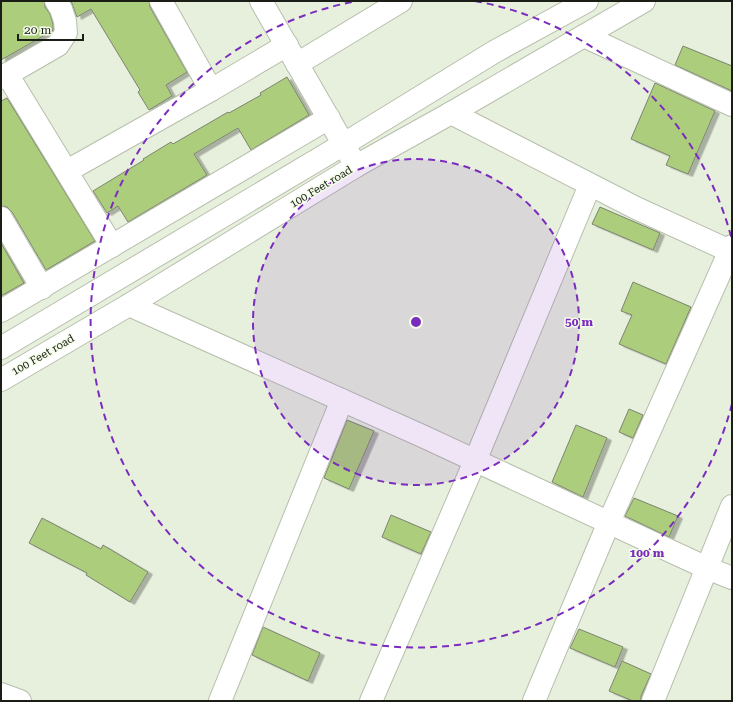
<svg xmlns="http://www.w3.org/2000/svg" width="733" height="702" font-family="'Roboto Serif',serif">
  <defs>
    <filter id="shadow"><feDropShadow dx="4.5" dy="2.5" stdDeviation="0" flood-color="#0004"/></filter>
  </defs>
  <rect width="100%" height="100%" fill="#e7f0dc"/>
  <g fill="#accd7b" stroke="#7c8472" filter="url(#shadow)">
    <polygon points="1,1 44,1 45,7 50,14 53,24 53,30 52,31 1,60"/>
    <polygon points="71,1 149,1 150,7 187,72 166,85 172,96 149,110 138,92 140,90 91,9 77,17"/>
    <polygon points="683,46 732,66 732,91 675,65"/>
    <polygon points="287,77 309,115 251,150 238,128 194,154 207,175 128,222 118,206 107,213 93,191 144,160 143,159 171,142 173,144 228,112 229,113 261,95 260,93"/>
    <polygon points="655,83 715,111 688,174 666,165 670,156 631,139"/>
    <polygon points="7,98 95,241 46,270 12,212 7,207 1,206 1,101"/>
    <polygon points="600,207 660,233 653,250 592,224"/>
    <polygon points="1,243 24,283 1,296"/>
    <polygon points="633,282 691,307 666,364 619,344 632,315 621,311"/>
    <polygon points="629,409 643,415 633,438 619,432"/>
    <polygon points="347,420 374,431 349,489 324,478"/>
    <polygon points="576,425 607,438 583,497 552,482"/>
    <polygon points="634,498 678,516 669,537 625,516"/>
    <polygon points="391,515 431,532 421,554 382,537"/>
    <polygon points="42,518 101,549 103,545 148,572 130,602 86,575 87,573 29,543"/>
    <polygon points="263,627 320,653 308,681 252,655"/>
    <polygon points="579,629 623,647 615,667 570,648"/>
    <polygon points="622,661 651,674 641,696 641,701 633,701 609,691"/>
  </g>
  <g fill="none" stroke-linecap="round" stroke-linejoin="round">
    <defs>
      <g id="street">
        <polyline points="161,1 211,90"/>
        <polyline points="261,1 356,166"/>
        <polyline points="584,36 732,105"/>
        <polyline points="297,64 401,1"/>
        <polyline points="7,74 112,246"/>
        <polyline points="1,78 58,45 66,33 65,21 61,9 56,1"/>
        <polyline points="451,113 636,208 732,252"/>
        <polyline points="67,171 211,90 287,45"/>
        <polyline points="1,218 42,288"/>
        <polyline points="129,305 420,435 707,568 732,578"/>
        <polyline points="1,311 329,118"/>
        <polyline points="1,694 20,701"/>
        <polyline points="220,701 342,400"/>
        <polyline points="371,701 475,461 590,185"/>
        <polyline points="534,701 609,522 732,246"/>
        <polyline points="653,701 732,506"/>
      </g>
      <g id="secondary">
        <polyline points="1,348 344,144 494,52 587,1"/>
        <polyline points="1,380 129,305 356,166 451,113 644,1"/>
      </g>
    </defs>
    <use href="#street" stroke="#b7bfac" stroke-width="24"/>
    <use href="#secondary" stroke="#b7bfac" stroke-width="24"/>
    <use href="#street" stroke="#fff" stroke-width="22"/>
    <use href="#secondary" stroke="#fff" stroke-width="22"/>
  </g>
  <circle cx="416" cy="322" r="163" fill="#7b2cbf" fill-opacity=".12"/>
  <g fill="none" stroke="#7b2cbf" stroke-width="2" stroke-dasharray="7 5">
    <circle cx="416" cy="322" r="163"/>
    <path d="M732 404A326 326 0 1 1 357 1M475 1A326 326 0 0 1 732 240"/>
  </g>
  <g text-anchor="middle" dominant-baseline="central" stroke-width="3" stroke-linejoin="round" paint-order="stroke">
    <g font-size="11" fill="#1b1e17" stroke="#f4fde9">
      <text transform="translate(321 187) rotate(-31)">100 Feet road</text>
      <text transform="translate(43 355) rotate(-30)">100 Feet road</text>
    </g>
  </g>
  <circle cx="416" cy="322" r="6" fill="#7b2cbf" stroke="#f4fde9" stroke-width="2"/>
  <g font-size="12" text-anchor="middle" font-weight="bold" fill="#7b2cbf" stroke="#f4fde9" stroke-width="3" stroke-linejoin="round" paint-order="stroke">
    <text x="579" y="326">50 m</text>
    <text x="647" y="557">100 m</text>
  </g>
  <rect width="733" height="702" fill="none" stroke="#1b1e17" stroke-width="4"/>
  <path d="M18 34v6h65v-6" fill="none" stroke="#1b1e17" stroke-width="2"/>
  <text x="24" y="34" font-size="12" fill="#1b1e17" stroke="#f4fde9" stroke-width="3" paint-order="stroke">20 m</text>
</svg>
